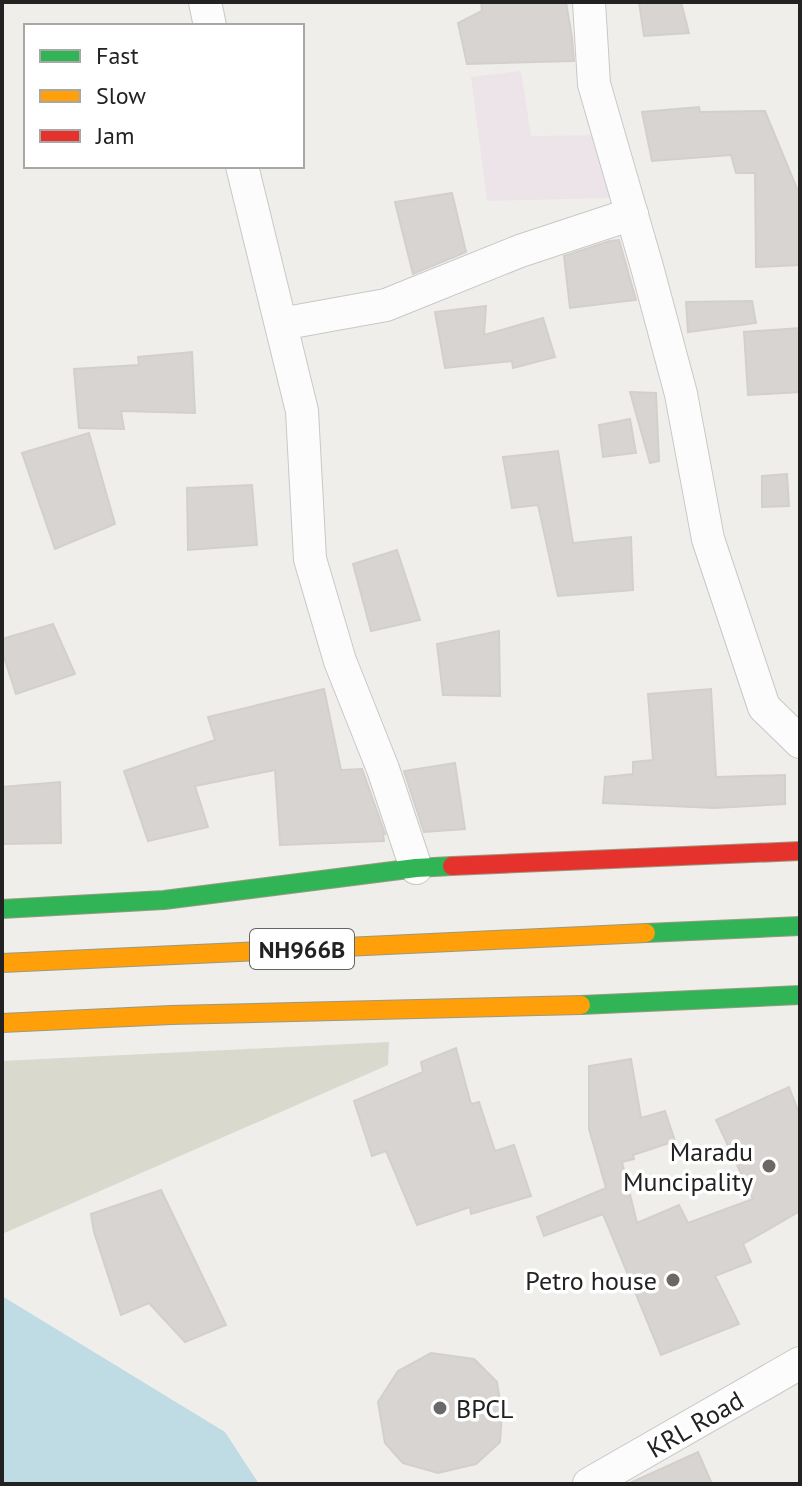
<svg xmlns="http://www.w3.org/2000/svg" width="802" height="1486" font-family="'PT Sans',sans-serif">
  <rect width="100%" height="100%" fill="#f0eeeb"/>
  <polygon fill="#ede4e9" points="521,71 531,136 598,135 610,198 487,201 471,77"/>
  <polygon fill="#d9d9cd" points="389,1042 388,1065 2,1234 2,1061"/>
  <polygon fill="#bfdbe3" points="2,1296 225,1432 259,1484 2,1484"/>
  <g fill="#d7d4d2" stroke="#d3d0cc" stroke-width="2">
    <polygon points="481,2 566,2 572,38 574,61 467,64 458,23 482,11"/>
    <polygon points="639,2 681,2 689,33 644,36"/>
    <polygon points="699,107 700,112 765,111 800,196 800,265 756,267 755,173 736,173 731,155 652,161 642,112"/>
    <polygon points="452,193 466,252 413,274 395,202"/>
    <polygon points="619,240 636,300 570,308 564,256 610,241"/>
    <polygon points="752,301 756,323 688,332 686,302"/>
    <polygon points="486,306 484,335 543,318 555,357 513,368 512,361 445,368 435,312"/>
    <polygon points="800,328 800,392 748,395 744,332"/>
    <polygon points="192,352 195,413 121,411 124,429 79,428 74,369 139,365 138,357"/>
    <polygon points="630,392 656,393 659,461 650,463"/>
    <polygon points="630,419 636,453 603,457 599,425"/>
    <polygon points="89,433 115,524 55,549 22,453"/>
    <polygon points="558,451 573,543 631,537 633,590 558,596 538,505 512,508 503,457"/>
    <polygon points="787,474 789,506 762,507 762,476"/>
    <polygon points="252,485 257,545 188,550 187,488"/>
    <polygon points="397,550 420,620 371,631 353,564"/>
    <polygon points="53,624 75,674 16,694 2,651 2,639"/>
    <polygon points="499,631 500,696 443,695 437,644"/>
    <polygon points="324,689 341,770 362,769 385,834 383,834 384,841 280,845 275,770 195,786 208,827 148,841 124,771 215,740 208,717"/>
    <polygon points="711,689 716,777 785,775 785,804 715,808 603,803 605,777 633,774 633,762 653,760 648,694"/>
    <polygon points="455,763 465,829 424,832 404,771"/>
    <polygon points="60,782 61,843 2,844 2,787"/>
    <polygon points="456,1048 471,1104 479,1102 495,1151 514,1145 531,1196 471,1214 470,1207 417,1225 386,1151 372,1156 354,1101 423,1072 421,1062"/>
    <polygon points="631,1059 641,1118 665,1111 675,1141 633,1155 634,1159 622,1162 637,1223 679,1205 688,1223 753,1199 716,1120 789,1087 800,1116 800,1211 743,1244 751,1262 715,1276 739,1324 661,1355 603,1214 544,1236 537,1217 606,1188 589,1129 589,1066"/>
    <polygon points="161,1190 226,1325 185,1342 149,1303 121,1315 94,1232 91,1214"/>
    <polygon points="431,1353 474,1359 497,1382 502,1414 500,1442 476,1464 438,1473 403,1463 385,1443 378,1402 398,1371"/>
    <polygon points="698,1452 712,1484 627,1484 630,1483"/>
  </g>
  <g fill="none" stroke-linecap="round" stroke-linejoin="round">
    <defs>
      <g id="street">
        <polyline points="205,2 210,26"/>
        <polyline points="589,2 594,84 647,267 681,394 708,539 764,707 800,742"/>
        <polyline points="242,166 302,411 310,559 340,661 383,769 416,868"/>
        <polyline points="281,324 386,305 520,251 632,214"/>
        <polyline points="589,1484 800,1363"/>
      </g>
      <g id="fast">
        <polyline points="2,909 164,900 416,868 452,866"/>
        <polyline points="646,933 800,926"/>
        <polyline points="581,1005 800,995"/>
      </g>
      <g id="slow">
        <polyline points="2,963 646,933"/>
        <polyline points="2,1023 171,1015 581,1005"/>
      </g>
      <polyline id="jam" points="452,866 800,851"/>
    </defs>
    <use href="#street" stroke="#c9c8c7" stroke-width="34"/>
    <use href="#fast" stroke="#999a82" stroke-width="20"/>
    <use href="#slow" stroke="#999a82" stroke-width="20"/>
    <use href="#jam" stroke="#999a82" stroke-width="20"/>
    <use href="#street" stroke="#fdfcfc" stroke-width="32"/>
    <use href="#fast" stroke="#30b455" stroke-width="18"/>
    <use href="#slow" stroke="#ff9f0a" stroke-width="18"/>
    <use href="#jam" stroke="#e5322d" stroke-width="18"/>
  </g>
  <g fill="#6a6968" stroke="#fff" stroke-width="3">
    <circle cx="769" cy="1166" r="8"/>
    <circle cx="673" cy="1280" r="8"/>
    <circle cx="440" cy="1408" r="8"/>
  </g>
  <g text-anchor="middle" dominant-baseline="central" stroke-width="7" stroke-linejoin="round" paint-order="stroke">
    <rect fill="#fff" stroke="#646464" stroke-width="2" x="250" y="929" width="104" height="40" rx="6"/>
    <g font-size="24" font-weight="bold" fill="#222">
      <text x="302" y="949">NH966B</text>
    </g>
    <g font-size="26" fill="#222" stroke="#fff" text-anchor="end">
      <text x="753" y="1151">Maradu<tspan x="753" dy="30">Muncipality</tspan></text>
      <text x="657" y="1280">Petro house</text>
      <text x="456" y="1408" text-anchor="start">BPCL</text>
    </g>
    <g font-size="26" fill="#222" stroke="#fff">
      <text transform="translate(695 1424) rotate(-30)">KRL Road</text>
    </g>
  </g>
  <rect width="802" height="1486" fill="none" stroke="#222222" stroke-width="8"/>
  <rect x="24" y="24" width="280" height="144" fill="#ffffff" stroke="#a7a7a7" stroke-width="2"/>
  <rect x="40" y="50" width="40" height="12" fill="#30b455" stroke="#a7a7a7" stroke-width="2"/>
  <text x="96" y="64" font-size="24" fill="#222222">Fast</text>
  <rect x="40" y="90" width="40" height="12" fill="#ff9f0a" stroke="#a7a7a7" stroke-width="2"/>
  <text x="96" y="104" font-size="24" fill="#222222">Slow</text>
  <rect x="40" y="130" width="40" height="12" fill="#e5322d" stroke="#a7a7a7" stroke-width="2"/>
  <text x="96" y="144" font-size="24" fill="#222222">Jam</text>
</svg>
